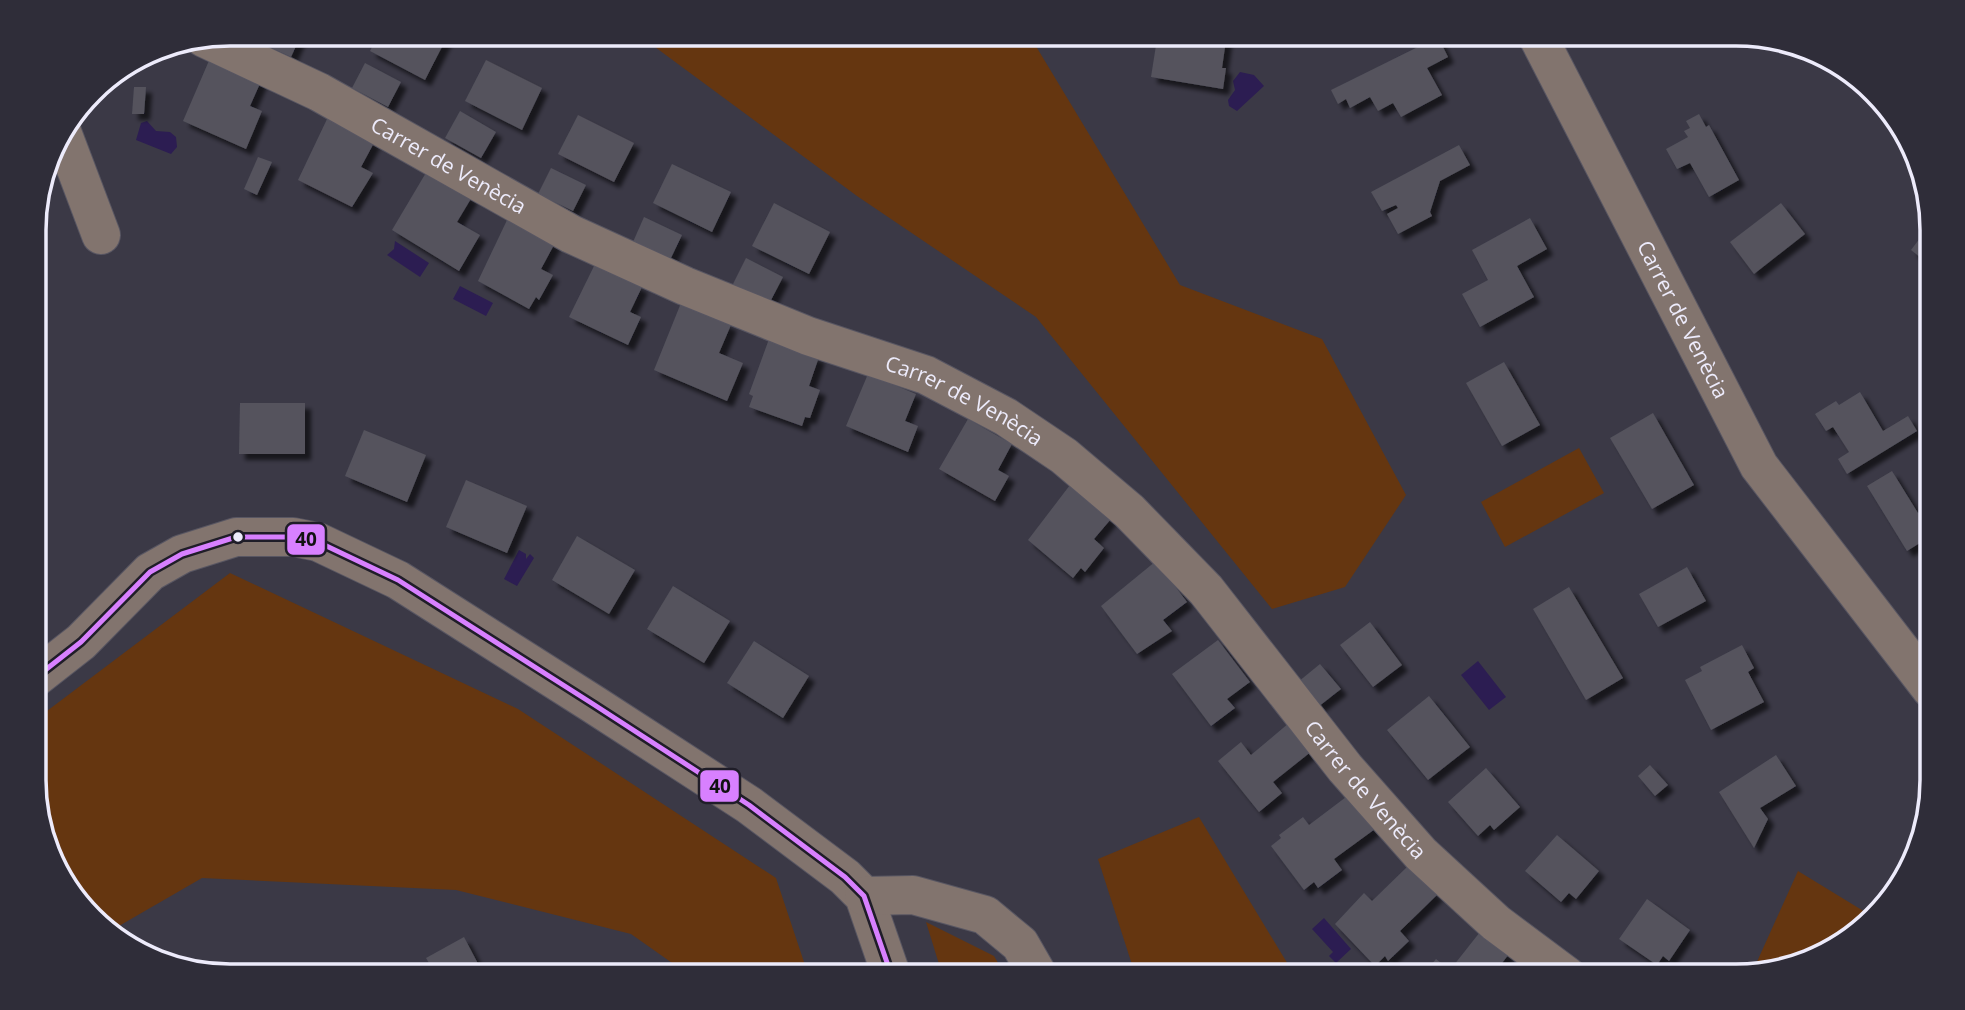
<svg xmlns="http://www.w3.org/2000/svg" width="1965" height="1010" font-family="'Open Sans',sans-serif">
  <defs>
    <filter id="shadow"><feDropShadow dx="6" dy="6" stdDeviation="2" flood-color="#0009"/></filter>
  </defs>
  <rect width="100%" height="100%" fill="#3b3946"/>
  <g fill="#653610">
    <polygon points="636,33 1028,33 1180,285 1322,339 1406,495 1345,587 1272,609 1036,317 857,196"/>
    <polygon points="1579,448 1604,493 1505,547 1481,502"/>
    <polygon points="230,573 518,709 776,878 809,977 692,977 631,934 456,890 202,878 112,930 67,890 35,807 35,720"/>
    <polygon points="1199,817 1295,976 1136,977 1098,859"/>
    <polygon points="1798,871 1870,915 1844,944 1751,975"/>
    <polygon points="926,922 994,956 1006,977 943,977"/>
  </g>
  <g fill="#2c1d52">
    <polygon points="1240,72 1254,75 1264,86 1237,111 1229,106 1228,100 1235,90 1233,81"/>
    <polygon points="147,121 156,131 170,132 176,137 177,147 171,154 136,140 141,123"/>
    <polygon points="395,241 429,263 420,277 387,255 394,249"/>
    <polygon points="460,286 493,303 486,316 453,299"/>
    <polygon points="519,550 526,554 526,559 530,554 534,558 517,586 504,579"/>
    <polygon points="1478,661 1506,697 1489,710 1461,675"/>
    <polygon points="1324,918 1351,949 1336,963 1329,956 1333,952 1312,929"/>
  </g>
  <g fill="#54535d" filter="url(#shadow)">
    <polygon points="257,33 302,33 291,57 254,40"/>
    <polygon points="379,33 439,33 447,37 425,80 370,51"/>
    <polygon points="1193,33 1227,33 1222,68 1226,68 1223,89 1151,77 1157,39 1191,44"/>
    <polygon points="1438,37 1448,57 1427,68 1442,95 1401,117 1393,103 1378,111 1370,97 1350,108 1346,99 1338,104 1331,90"/>
    <polygon points="211,56 262,79 250,106 262,111 246,149 183,121"/>
    <polygon points="486,60 542,88 522,130 465,101"/>
    <polygon points="365,63 401,82 388,107 352,88"/>
    <polygon points="134,87 146,87 144,114 132,114"/>
    <polygon points="460,111 496,132 481,158 445,138"/>
    <polygon points="1699,114 1706,127 1709,125 1739,180 1709,197 1690,163 1677,169 1666,149 1688,137 1684,131 1690,128 1686,121"/>
    <polygon points="578,115 634,143 614,182 558,154"/>
    <polygon points="328,117 375,141 361,167 373,173 352,207 298,180"/>
    <polygon points="1459,145 1470,165 1440,181 1430,212 1432,216 1398,234 1387,214 1398,208 1396,205 1382,211 1371,192"/>
    <polygon points="258,157 272,162 257,195 244,189"/>
    <polygon points="672,164 731,192 712,232 653,203"/>
    <polygon points="551,168 586,185 573,211 538,194"/>
    <polygon points="427,171 472,197 457,222 480,235 459,271 392,230"/>
    <polygon points="774,203 830,232 809,274 752,246"/>
    <polygon points="1781,203 1805,234 1754,274 1730,242"/>
    <polygon points="644,217 682,235 670,260 633,242"/>
    <polygon points="508,218 555,243 541,269 553,275 539,300 536,297 529,309 478,281"/>
    <polygon points="1530,218 1547,249 1517,266 1534,297 1480,327 1462,294 1488,280 1472,250"/>
    <polygon points="1930,225 1930,265 1911,250"/>
    <polygon points="746,258 783,277 769,304 732,286"/>
    <polygon points="595,264 642,287 630,312 641,317 628,345 569,317"/>
    <polygon points="681,303 731,325 719,353 743,363 727,401 654,370"/>
    <polygon points="769,339 819,357 809,386 820,390 810,418 805,417 802,426 749,407 753,396 749,394"/>
    <polygon points="1504,362 1540,425 1502,446 1466,383"/>
    <polygon points="868,374 916,394 905,421 918,426 908,452 846,426"/>
    <polygon points="1860,392 1883,431 1908,416 1917,431 1847,474 1838,459 1849,452 1833,427 1826,431 1815,414 1836,401 1839,405"/>
    <polygon points="240,403 305,403 305,454 239,454"/>
    <polygon points="1653,413 1694,485 1652,509 1610,438"/>
    <polygon points="968,419 1012,444 998,470 1009,476 995,501 939,469"/>
    <polygon points="364,430 426,455 407,502 345,476"/>
    <polygon points="1892,471 1918,513 1923,511 1931,524 1931,536 1907,551 1867,486"/>
    <polygon points="466,480 527,506 507,553 446,527"/>
    <polygon points="1070,485 1111,519 1094,539 1104,548 1085,572 1081,568 1073,578 1028,540"/>
    <polygon points="577,536 635,570 609,614 552,580"/>
    <polygon points="1156,561 1187,602 1163,620 1172,631 1137,654 1101,606"/>
    <polygon points="1687,567 1706,601 1658,627 1639,594"/>
    <polygon points="673,586 730,621 704,663 647,629"/>
    <polygon points="1569,587 1623,678 1586,700 1533,609"/>
    <polygon points="1370,622 1402,665 1373,687 1340,645"/>
    <polygon points="1218,640 1250,682 1227,699 1235,708 1211,726 1172,674"/>
    <polygon points="754,641 809,676 783,718 727,683"/>
    <polygon points="1742,645 1754,668 1748,672 1764,702 1711,730 1685,680 1702,671 1700,667"/>
    <polygon points="1320,664 1341,689 1318,707 1298,682"/>
    <polygon points="1429,696 1470,747 1428,780 1387,730"/>
    <polygon points="1289,723 1312,751 1273,782 1282,793 1259,812 1218,761 1241,742 1251,755"/>
    <polygon points="1776,755 1796,786 1760,808 1768,819 1754,848 1719,792"/>
    <polygon points="1650,765 1668,785 1655,796 1638,776"/>
    <polygon points="1486,768 1520,807 1494,830 1490,825 1478,836 1448,802"/>
    <polygon points="1350,794 1375,829 1334,859 1342,870 1318,888 1314,882 1304,890 1271,846 1281,838 1279,835 1303,817 1309,825"/>
    <polygon points="1557,835 1599,871 1576,899 1569,893 1561,902 1525,871"/>
    <polygon points="1915,852 1912,867 1906,860"/>
    <polygon points="1408,866 1437,895 1400,931 1409,941 1388,961 1385,956 1375,966 1335,924 1364,893 1372,901"/>
    <polygon points="1647,899 1690,930 1669,961 1663,956 1657,965 1619,939"/>
    <polygon points="1480,932 1509,954 1492,976 1422,976 1436,959 1450,970"/>
    <polygon points="464,937 485,977 437,977 426,958"/>
  </g>
  <g fill="none" stroke-linecap="round" stroke-linejoin="round">
    <defs>
      <g id="minor">
        <path id="s1" d="M 1536,33 L 1759,466 L 1931,689"/>
        <path id="s2" d="M 204,38 L 319,92 L 571,234 L 685,286 L 808,336 L 926,375 L 1006,417 L 1064,456 L 1129,511 L 1206,590 L 1345,768 L 1421,854 L 1496,923 L 1567,976"/>
        <polyline points="62,132 101,235"/>
        <polyline points="35,678 81,642 150,572 182,554 236,537 293,537 318,542 398,580 593,704 749,805 845,877 864,896 892,977"/>
        <polyline points="864,896 913,895 985,915 1020,944 1039,977"/>
      </g>
    </defs>
    <use href="#minor" stroke="#585662" stroke-width="40"/>
    <use href="#minor" stroke="#82746e" stroke-width="38"/>
    <defs>
      <polyline id="bus-1" points="35,678 81,642 150,572 182,554 236,537 293,537 318,542 398,580 593,704 749,805 845,877 864,896 892,977"/>
    </defs>
    <use href="#bus-1" stroke="#1f1d28" stroke-width="10"/>
    <use href="#bus-1" stroke="#d880ff" stroke-width="5"/>
  </g>
  <circle fill="#edebfb" stroke="#1f1d28" stroke-width="2.5" cx="238" cy="537" r="6"/>
  <g text-anchor="middle" dominant-baseline="central" stroke-width="6" stroke-linejoin="round" paint-order="stroke">
    <g font-size="21" fill="#edebfb" stroke="#1f1d28">
      <text stroke="none"><textPath href="#s2" startOffset="276">Carrer de Venècia</textPath></text>
      <text stroke="none"><textPath href="#s1" startOffset="322">Carrer de Venècia</textPath></text>
      <text stroke="none"><textPath href="#s2" startOffset="844">Carrer de Venècia</textPath></text>
      <text stroke="none"><textPath href="#s2" startOffset="1410">Carrer de Venècia</textPath></text>
    </g>
  </g>
  <path d="M0 0H1965V1010H0ZM230 46H1736A184 184 0 0 1 1920 230V780A184 184 0 0 1 1736 964H230A184 184 0 0 1 46 780V230A184 184 0 0 1 230 46Z" fill="#2f2d39" fill-rule="evenodd"/>
  <path fill="none" stroke="#edebfb" stroke-width="3.5" d="M230 46H1736A184 184 0 0 1 1920 230V780A184 184 0 0 1 1736 964H230A184 184 0 0 1 46 780V230A184 184 0 0 1 230 46Z"/>
  <g stroke="#1f1d28" stroke-width="2.5">
    <rect x="286" y="523" width="40" height="33" rx="7" fill="#d880ff"/>
    <rect x="699" y="769" width="41" height="34" rx="7" fill="#d880ff"/>
  </g>
  <g font-size="19" text-anchor="middle" font-weight="bold" fill="#111">
    <text x="306" y="546">40</text>
    <text x="720" y="793">40</text>
  </g>
</svg>
